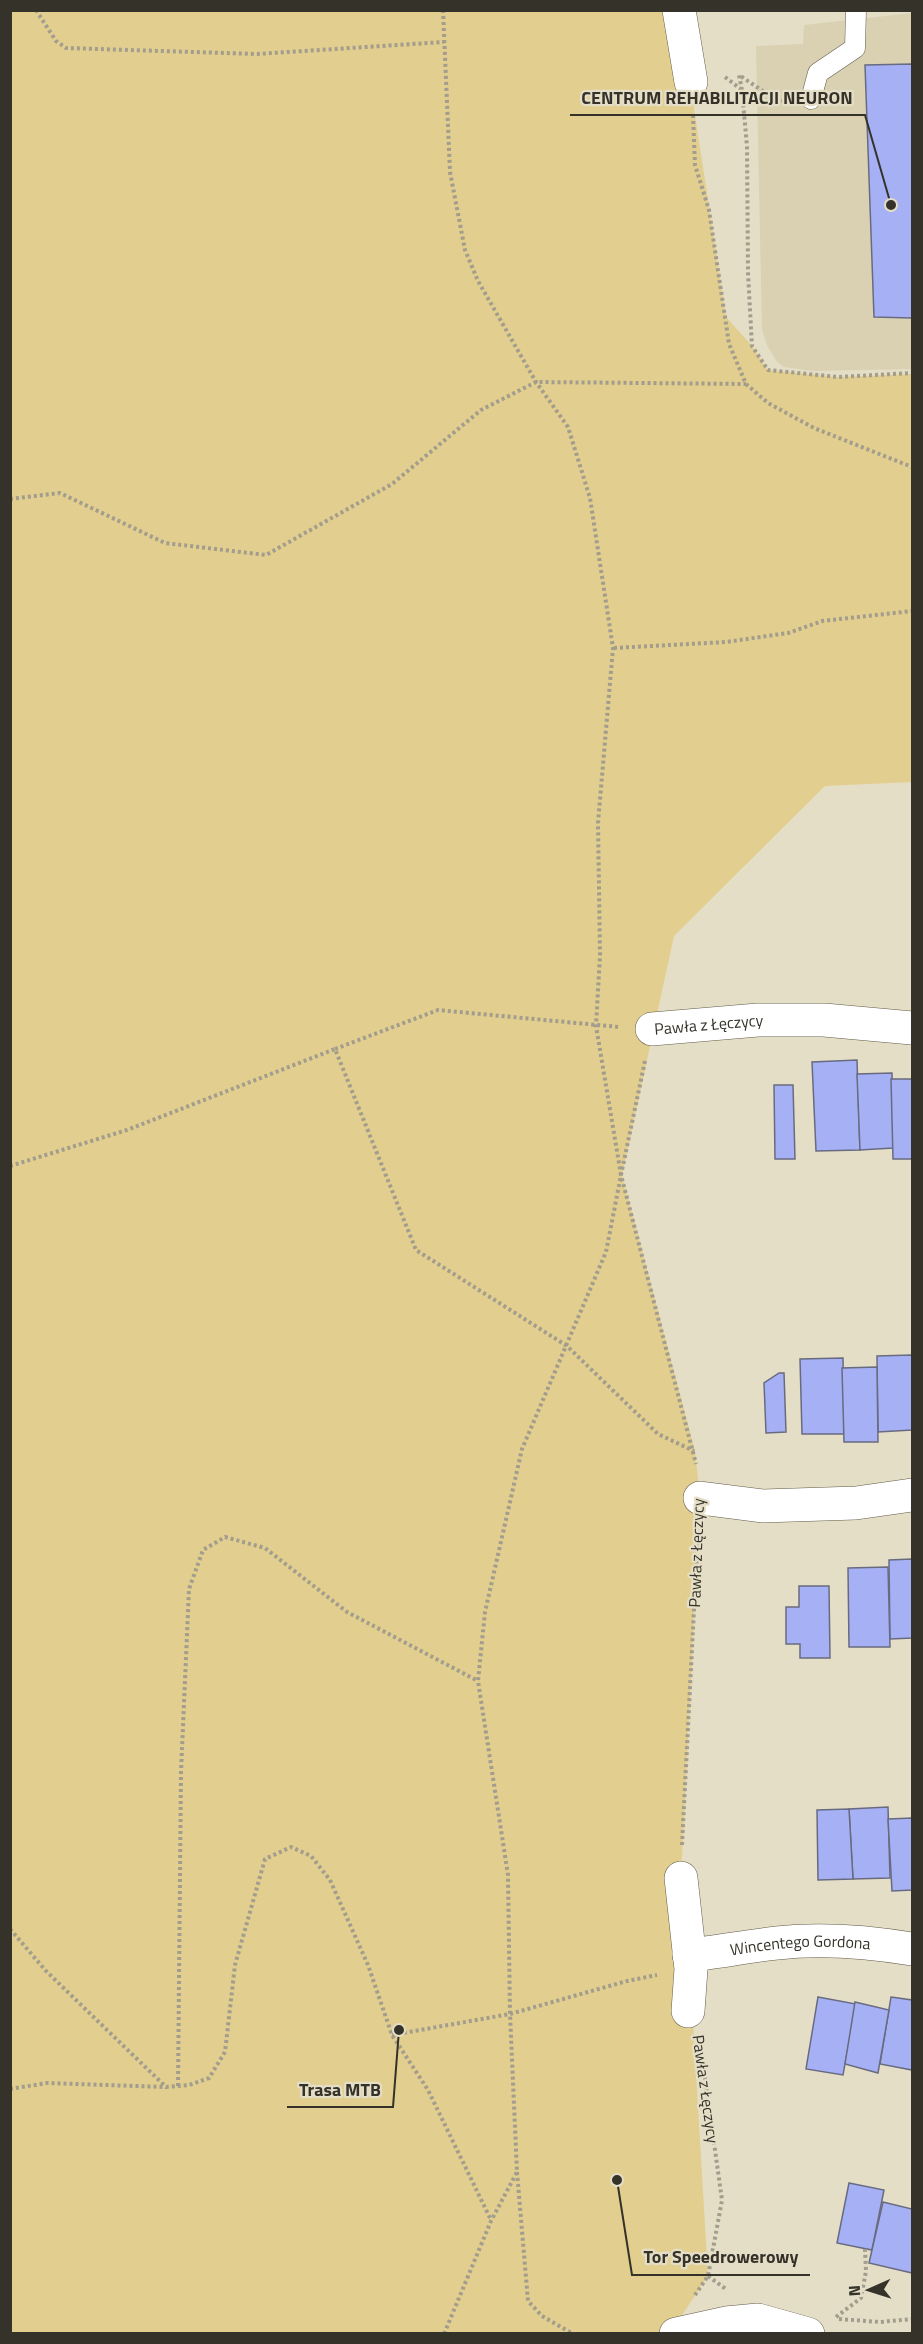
<svg xmlns="http://www.w3.org/2000/svg" width="923" height="2344" font-family="'Titillium Web',sans-serif">
  <rect width="100%" height="100%" fill="#e5dec7"/>
  <polygon fill="#dad1b3" points="912,13 912,369 812,371 784,367 777,362 767,345 762,329 756,46 803,44 804,25"/>
  <polygon fill="#e2ce8f" points="10,11 679,11 726,317 752,346 768,370 838,377 912,374 912,782 825,786 674,936 622,1175 695,1451 700,1498 681,1878 689,1955 708,2276 670,2333 11,2333"/>
  <g fill="#a6b0f4" stroke="#686b80" stroke-width="1.5">
    <polygon points="912,64 912,318 874,317 865,65"/>
    <polygon points="857,1060 860,1150 816,1151 812,1062"/>
    <polygon points="892,1073 893,1148 860,1150 857,1074"/>
    <polygon points="891,1079 912,1079 912,1159 893,1159"/>
    <polygon points="774,1085 793,1085 795,1159 775,1159"/>
    <polygon points="912,1355 912,1430 878,1432 877,1356"/>
    <polygon points="843,1358 844,1434 802,1434 800,1359"/>
    <polygon points="877,1367 878,1442 844,1442 842,1368"/>
    <polygon points="779,1373 784,1373 786,1432 766,1433 764,1383"/>
    <polygon points="912,1559 912,1638 890,1639 889,1560"/>
    <polygon points="888,1567 890,1647 849,1647 848,1568"/>
    <polygon points="799,1586 829,1586 830,1658 800,1658 800,1644 786,1644 786,1607 799,1607"/>
    <polygon points="888,1807 890,1878 853,1879 849,1809"/>
    <polygon points="849,1809 853,1879 818,1880 817,1810"/>
    <polygon points="912,1818 912,1890 892,1891 888,1819"/>
    <polygon points="818,1997 856,2004 843,2075 806,2069"/>
    <polygon points="891,1997 912,2000 912,2070 880,2064"/>
    <polygon points="855,2002 889,2010 878,2073 845,2064"/>
    <polygon points="849,2183 884,2190 872,2250 837,2243"/>
    <polygon points="883,2202 912,2209 912,2273 869,2263"/>
  </g>
  <g fill="none" stroke-linecap="round" stroke-linejoin="round">
    <defs>
      <polyline id="lane" points="811,99 818,73 855,48 856,10"/>
      <g id="street">
        <polyline points="679,10 691,82"/>
        <path id="s1" d="M 652,1029 L 758,1020 L 824,1020 L 912,1028"/>
        <polyline points="700,1498 762,1506 856,1503 912,1495"/>
        <polyline points="681,1878 691,1969 688,2011"/>
        <path id="s2" d="M 689,1955 C 719,1952 748,1946 777,1943 C 821,1938 869,1942 912,1949"/>
        <polyline points="676,2334 726,2323 758,2320 808,2334"/>
      </g>
    </defs>
    <use href="#lane" stroke="#615b47" stroke-width="21"/>
    <use href="#street" stroke="#615b47" stroke-width="34"/>
    <g stroke="#a29d8c" stroke-width="4" stroke-dasharray="3 3" stroke-linecap="butt">
      <polyline points="36,10 56,41 66,48 257,54 444,42"/>
      <polyline points="443,10 450,172 465,250 478,281 536,382 568,427 590,498 613,648 598,823 600,955 596,1026 621,1175 606,1252 522,1449 485,1612 478,1681 508,1875 510,2014 517,2172 491,2221 444,2334"/>
      <polyline points="725,77 742,90 747,147 748,273 752,346 768,370 838,377 912,373"/>
      <polyline points="742,90 739,75 779,102 784,101"/>
      <polyline points="693,115 695,165 709,210 729,344 746,384 768,403 814,428 912,467"/>
      <polyline points="10,499 60,493 165,543 266,555 392,484 481,410 536,382 746,384"/>
      <polyline points="614,648 726,642 788,633 822,621 912,611"/>
      <polyline points="335,1049 438,1010 619,1027"/>
      <polyline points="645,1061 621,1175 696,1464"/>
      <polyline points="10,1166 127,1130 335,1049 416,1250 567,1346 658,1434 694,1451"/>
      <polyline points="682,1845 698,1531"/>
      <polyline points="10,1929 46,1971 166,2087 189,2085 209,2078 225,2052 235,1965 265,1859 291,1847 311,1856 330,1880 368,1965 392,2035 428,2090 491,2220"/>
      <polyline points="392,2035 510,2014 627,1981 657,1975"/>
      <polyline points="178,2086 181,1772 189,1589 203,1550 225,1537 265,1548 347,1612 478,1681"/>
      <polyline points="10,2089 47,2083 165,2087"/>
      <polyline points="517,2172 528,2301 542,2316 573,2334"/>
      <polyline points="708,2276 726,2289"/>
      <polyline points="695,2295 708,2276 722,2200 700,2043"/>
      <polyline points="836,2317 861,2298 866,2271 865,2249"/>
      <polyline points="839,2319 880,2322 912,2319"/>
    </g>
    <use href="#lane" stroke="#fff" stroke-width="20"/>
    <use href="#street" stroke="#fff" stroke-width="33"/>
  </g>
  <g text-anchor="middle" dominant-baseline="central" stroke-width="4.5" stroke-linejoin="round" paint-order="stroke">
    <g font-size="16" fill="#343229" stroke="#e5dec7">
      <text stroke="none"><textPath href="#s1" startOffset="57">Pawła z Łęczycy</textPath></text>
      <text transform="translate(696 1553) rotate(-88)">Pawła z Łęczycy</text>
      <text stroke="none"><textPath href="#s2" startOffset="112">Wincentego Gordona</textPath></text>
      <text transform="translate(706 2089) rotate(82)">Pawła z Łęczycy</text>
    </g>
  </g>
  <path fill="none" stroke="#343229" stroke-width="2" d="M891 205L865 115H570M399 2030L393 2107H287M617 2180L632 2275H810"/>
  <g fill="#343229" stroke="#e5dec7" stroke-width="2">
    <circle cx="891" cy="205" r="6"/>
    <circle cx="399" cy="2030" r="6"/>
    <circle cx="617" cy="2180" r="6"/>
  </g>
  <g font-size="18" text-anchor="middle" font-weight="bold" fill="#343229" stroke="#e5dec7" stroke-width="4.5" stroke-linejoin="round" paint-order="stroke">
    <text x="717" y="104">CENTRUM REHABILITACJI NEURON</text>
    <text x="340" y="2096">Trasa MTB</text>
    <text x="721" y="2263">Tor Speedrowerowy</text>
  </g>
  <rect width="923" height="2344" fill="none" stroke="#343229" stroke-width="24"/>
  <g transform="translate(869 2290) rotate(267)" stroke="#e5dec7" stroke-width="4.5" paint-order="stroke">
  <path d="M0-4.5L10 22L0 15L-10 22Z" fill="#343229"/>
  <text y="-9" font-size="16" font-weight="bold" text-anchor="middle" fill="#343229">N</text>
  </g>
</svg>
